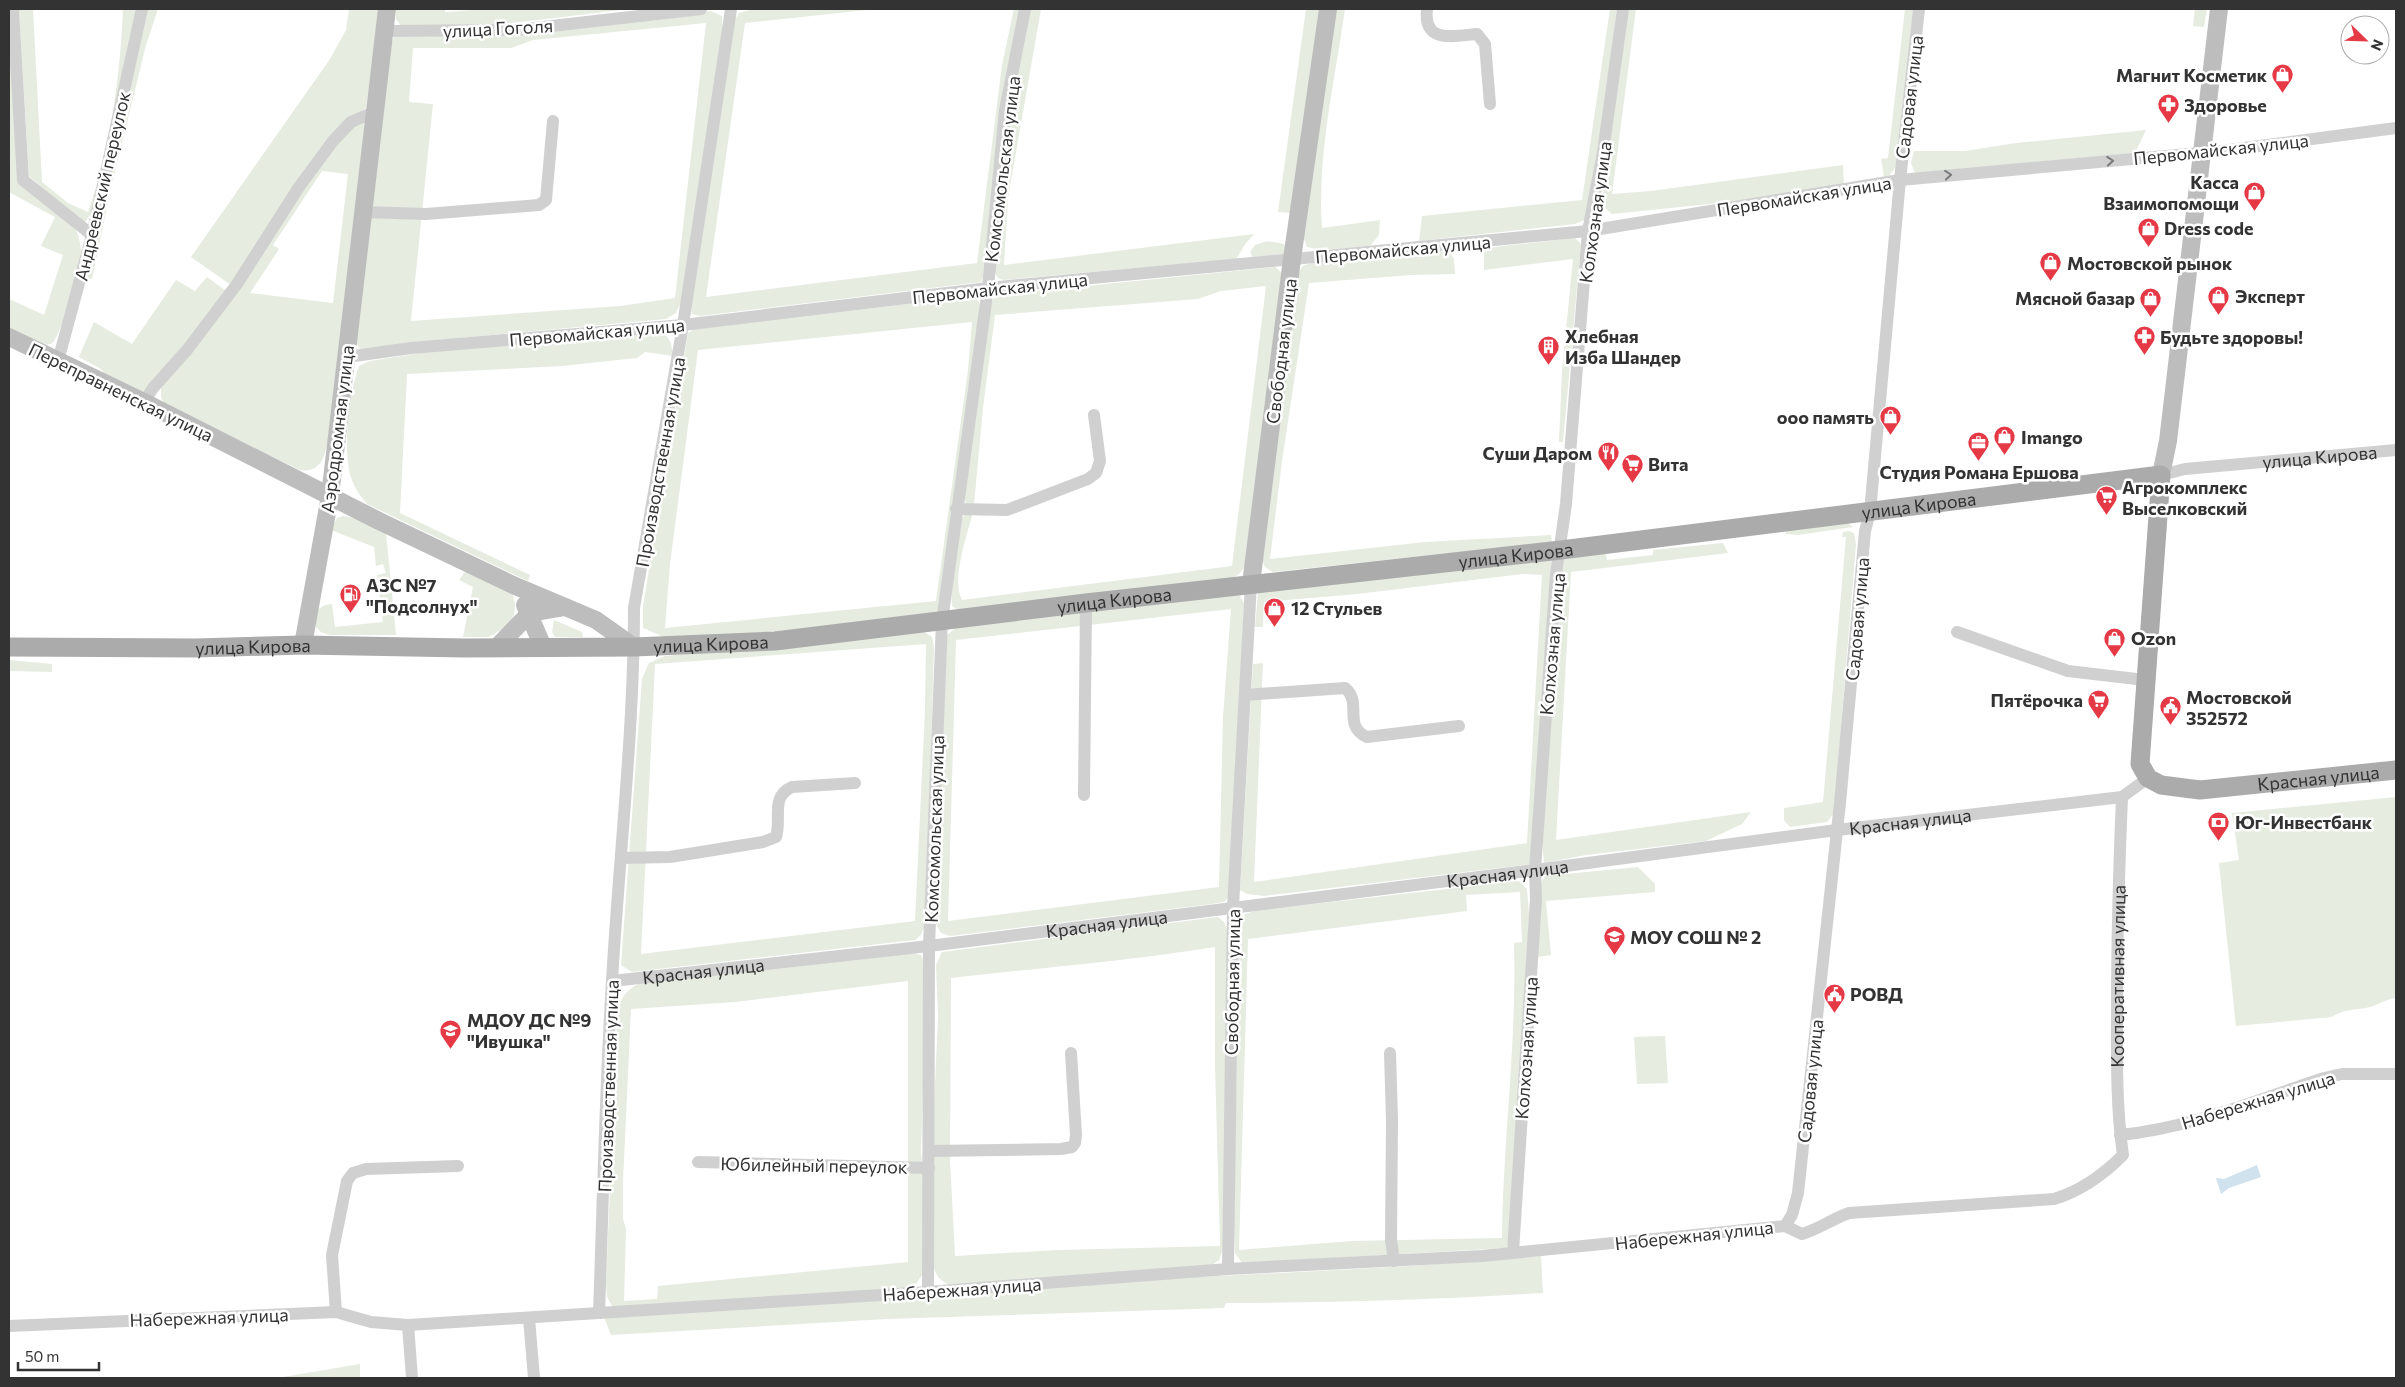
<svg xmlns="http://www.w3.org/2000/svg" width="2405" height="1387" font-family="Commissioner,sans-serif">
  <rect width="100%" height="100%" fill="#fff"/>
  <g fill="#e6ecdf" fill-rule="evenodd">
    <path d="M 19,9 L 33,9 L 42,182 L 68,203 L 88,212 C 111,147 120,77 123,9 L 139,9 L 93,210 L 86,221 L 82,222 L 29,176 Z"/>
    <polygon points="147,9 158,9 146,45 111,188 92,279 86,278"/>
    <polygon points="349,9 380,9 366,108 355,115 231,285 191,257 330,59 346,30"/>
    <polygon points="396,9 445,9 445,12 490,9 629,9 504,24 401,26 396,19"/>
    <polygon points="876,9 745,23 706,297 977,263 1002,65 1014,9 1022,9 984,275 981,282 700,316 692,314 691,305 734,21 739,13 750,10"/>
    <polygon points="1029,9 1041,9 1008,198 1004,265 1254,234 1246,243 1236,259 1003,280 998,278 994,271 1009,110"/>
    <polygon points="1306,9 1322,9 1292,213 1278,212"/>
    <path d="M 1334,9 L 1345,9 C 1335,81 1317,154 1322,228 L 1380,220 L 1379,235 L 1370,246 L 1320,250 L 1307,247 L 1304,239 L 1304,226 Z"/>
    <polygon points="1610,9 1617,9 1602,127 1587,219 1575,224 1419,241 1422,216 1582,200"/>
    <polygon points="1628,9 1636,9 1612,194 1651,191 1843,165 1844,185 1729,202 1612,214 1605,208 1603,195"/>
    <polygon points="1905,9 1913,9 1896,166 1889,176 1884,177 1881,159 1888,158"/>
    <polygon points="2195,9 2207,9 2204,27 2193,26"/>
    <path d="M 711,11 L 722,16 L 722,32 L 683,298 L 676,313 L 666,319 L 404,343 L 366,351 L 359,348 L 356,341 L 390,47 L 394,37 ZM 706,23 L 675,298 L 620,306 L 411,321 L 433,104 L 409,102 L 413,48 L 511,48 L 533,40 Z"/>
    <path d="M 9,16 L 17,167 C 32,182 73,217 78,235 C 79,239 81,246 81,250 C 81,263 61,340 51,344 C 39,349 20,335 9,330 L 9,299 L 44,315 L 63,255 L 41,246 L 55,217 L 9,192 Z"/>
    <path d="M 365,121 L 330,430 C 326,449 325,474 300,470 L 164,404 L 161,397 L 161,387 L 349,128 ZM 322,171 L 348,174 L 333,303 L 250,293 L 279,249 L 273,245 Z"/>
    <polygon points="2146,130 2135,153 1915,173 1911,163 1914,151 1965,151 2016,143"/>
    <polygon points="1575,238 1581,244 1563,442 1559,442 1562,371 1573,259 1484,270 1484,251 1494,247"/>
    <polygon points="1267,241 1284,244 1286,249 1284,254 1253,257 1250,252 1255,245"/>
    <polygon points="1449,251 1454,259 1455,274 1411,275 1309,283 1282,461 1270,559 1425,542 1551,535 1552,542 1273,572 1265,567 1261,557 1298,274 1303,266 1314,262"/>
    <path d="M 1275,267 L 1281,272 L 1284,282 L 1248,562 L 1239,574 L 1229,581 L 960,611 L 952,606 L 951,591 L 962,518 L 966,514 L 972,515 C 967,536 951,580 962,600 L 1232,566 L 1266,286 L 1221,291 L 1198,299 L 995,315 L 983,408 L 974,505 L 966,503 L 963,497 L 991,303 L 996,295 Z"/>
    <polygon points="207,277 226,291 179,352 143,393 106,376 101,369 79,357 94,322 132,344 176,280 195,291"/>
    <path d="M 971,297 L 978,300 L 981,308 L 937,614 L 722,637 L 666,638 L 643,628 L 643,606 L 688,333 L 694,329 L 926,299 ZM 972,322 L 968,370 L 936,601 L 665,628 L 670,564 L 698,350 Z"/>
    <path d="M 664,332 L 671,343 L 673,356 L 645,352 L 637,358 L 562,366 L 407,374 L 400,513 L 530,575 L 528,581 L 367,504 C 359,495 353,485 350,474 C 343,445 349,393 359,366 L 370,361 L 426,352 Z"/>
    <path d="M 343,516 L 355,518 L 386,532 L 396,635 L 330,635 L 321,632 L 316,627 C 313,613 318,605 332,604 L 335,627 L 383,622 L 377,575 L 386,573 L 383,564 L 376,566 L 374,547 L 331,530 L 337,518 Z"/>
    <polygon points="1846,522 1853,527 1798,535 1786,534 1786,530"/>
    <polygon points="1849,531 1854,533 1856,544 1834,813 1827,822 1790,827 1784,820 1784,808 1823,802 1846,537 1842,537 1843,532"/>
    <polygon points="1723,543 1728,553 1571,572 1556,840 1751,812 1742,824 1706,841 1586,855 1544,863 1542,839 1558,601 1564,560 1567,558 1605,551 1607,560 1653,555 1653,550"/>
    <polygon points="1552,558 1533,864 1264,896 1247,894 1240,890 1253,664 1263,663 1254,882 1527,843 1542,575 1523,574 1357,594 1264,602 1263,627 1255,627 1258,592"/>
    <polygon points="471,570 512,592 515,604 514,615 507,626 489,637 463,637 473,587 459,580 464,573"/>
    <path d="M 1239,595 L 1244,603 L 1230,895 L 1224,902 L 1212,904 L 950,936 L 941,933 L 936,924 L 935,899 L 946,636 L 959,625 ZM 1231,609 L 1223,717 L 1219,887 L 948,921 L 956,640 Z"/>
    <polygon points="554,620 582,632 583,637 555,637 552,632"/>
    <path d="M 924,632 L 932,637 L 934,646 L 926,923 L 921,935 L 915,940 L 632,972 L 621,965 L 642,679 L 649,663 L 665,656 ZM 926,644 L 925,710 L 915,921 L 641,954 L 655,664 Z"/>
    <polygon points="9,660 52,664 52,672 9,671"/>
    <path d="M 2396,797 L 2396,998 C 2386,999 2380,1004 2370,1007 C 2358,1010 2342,1009 2332,1017 L 2236,1026 L 2219,863 L 2239,860 L 2232,813 Z"/>
    <polygon points="1638,867 1655,884 1655,892 1546,901 1551,955 1536,957 1541,882 1545,876"/>
    <path d="M 1519,881 L 1527,889 L 1529,914 L 1527,967 L 1509,1241 L 1506,1248 L 1242,1263 L 1235,1253 L 1234,1227 L 1239,924 L 1245,914 L 1258,910 ZM 1520,892 L 1522,942 L 1514,943 C 1517,1041 1503,1140 1502,1238 L 1352,1241 L 1239,1250 L 1248,939 L 1467,911 L 1466,895 Z"/>
    <path d="M 1218,917 L 1224,922 L 1228,933 L 1224,1247 L 1219,1260 L 1209,1267 L 949,1285 C 938,1279 935,1275 933,1262 L 933,1130 L 938,1017 L 936,965 L 942,952 ZM 1215,947 L 1215,1065 L 1220,1246 L 1057,1250 L 955,1256 L 950,1160 L 951,978 C 1039,968 1127,961 1215,947 Z"/>
    <path d="M 913,953 L 921,955 L 925,964 L 926,986 L 921,1152 L 925,1189 L 924,1272 L 916,1284 L 898,1290 L 627,1309 L 612,1306 L 607,1297 L 606,1284 L 617,1021 C 620,1001 621,993 640,983 ZM 908,981 L 908,1262 L 658,1286 L 657,1299 L 624,1301 L 626,1229 L 623,1219 L 623,1182 L 631,1009 L 735,1002 Z"/>
    <polygon points="1665,1036 1668,1083 1637,1084 1634,1037"/>
    <path d="M 1541,1256 L 1543,1293 C 1437,1300 1332,1303 1226,1303 L 1224,1308 L 887,1319 L 611,1335 L 604,1317 C 777,1310 949,1291 1122,1281 C 1262,1273 1401,1269 1541,1256 Z"/>
    <polygon points="360,1364 360,1378 276,1378 277,1378"/>
  </g>
  <polygon fill="#cfe2ee" points="2257,1165 2261,1177 2229,1188 2221,1194 2216,1178 2224,1179"/>
  <g fill="none" stroke-linecap="round" stroke-linejoin="round">
    <g stroke="#d0d0d0" stroke-width="12">
      <polyline points="13,9 23,180 92,235"/>
      <path d="M 1427,9 C 1423,44 1453,36 1477,34 L 1485,44 L 1490,104"/>
      <polyline points="385,31 516,30 701,9"/>
      <polyline points="362,212 426,214 539,205 546,200 553,121"/>
      <polyline points="347,357 411,348 683,325 988,288 1588,231 1900,180 2221,151 2396,128"/>
      <polyline points="58,361 92,235 142,9"/>
      <polyline points="144,402 153,388 187,350 237,284 299,187 333,141 351,122 374,112"/>
      <path id="s1" d="M 2161,475 L 2185,469 L 2396,450"/>
      <polyline points="956,509 1007,510 1088,479 1096,473 1100,461 1094,415"/>
      <polyline points="1957,632 2068,671 2145,680"/>
      <path d="M 1245,695 L 1345,688 C 1363,702 1342,726 1367,737 L 1459,726"/>
      <polyline points="1084,795 1086,603"/>
      <path d="M 622,858 L 670,857 L 763,842 L 776,837 C 782,817 770,797 792,787 L 855,783"/>
      <path id="s2" d="M 612,981 L 929,946 L 1535,870 L 1837,830 L 2122,797 L 2148,778"/>
      <polyline points="1390,1053 1392,1120 1391,1240 1394,1261"/>
      <path d="M 2120,1135 C 2191,1128 2257,1100 2324,1078 L 2342,1074 L 2396,1074"/>
      <polyline points="929,1151 1061,1149 1072,1147 1075,1143 1076,1135 1071,1053"/>
      <polyline points="698,1162 929,1168"/>
      <polyline points="1785,1226 1792,1215 1798,1193 1840,803 1865,531 1870,512 1900,180 1919,9"/>
      <polyline points="1513,1252 1536,899 1535,870 1556,574 1566,504 1588,231 1603,152 1623,9"/>
      <polyline points="1228,1269 1233,907 1251,584"/>
      <polyline points="928,1292 929,946 942,621 988,288 1005,110 1025,9"/>
      <polyline points="336,1312 332,1255 347,1181 353,1173 366,1169 458,1166"/>
      <path d="M 599,1313 C 603,1203 605,1092 612,981 C 619,857 634,732 634,608 L 683,325 L 731,9"/>
      <polyline points="529,1318 534,1378"/>
      <polyline points="408,1325 412,1378"/>
      <path id="s3" d="M 9,1326 L 336,1312 L 371,1322 L 408,1325 L 928,1292 L 1228,1269 L 1482,1256 L 1785,1226 L 1802,1234 C 1819,1229 1832,1219 1849,1213 L 2054,1199 C 2081,1191 2103,1175 2123,1155 C 2116,1107 2117,1058 2117,1010 C 2117,939 2119,868 2122,797"/>
    </g>
    <g stroke="#bdbdbd" stroke-width="18">
      <polyline points="9,337 144,402 379,521 513,585 596,620 634,647"/>
      <polyline points="2161,475 2168,441 2219,9"/>
      <polyline points="1251,584 1292,259 1328,9"/>
      <polyline points="525,605 543,647"/>
      <polyline points="303,645 330,496 387,9"/>
      <polyline points="497,647 530,613 565,607"/>
    </g>
    <path stroke="#ababab" stroke-width="19" id="s4" d="M 9,647 L 196,648 L 303,645 L 464,648 L 634,647 L 775,641 L 1086,603 L 1561,550 L 2161,475 L 2140,764 L 2148,778 L 2161,785 L 2200,790 L 2396,770"/>
  </g>
  <defs><path id="oneway-chevron" d="M-2-3.5L2.5 0L-2 3.5" fill="none" stroke-width="1.6" stroke-linecap="round" stroke-linejoin="round" transform="scale(1.25)"/></defs>
  <g stroke="#7a7a7a">
    <use href="#oneway-chevron" transform="translate(2110 161) rotate(-5)"/>
    <use href="#oneway-chevron" transform="translate(1948 175) rotate(-5)"/>
  </g>
  <defs>
    <symbol id="shop-pin" viewBox="-11 -11 22 30"><path d="M0 17L-7.5 6A9.5 9.5 0 1 1 7.5 6Z" fill="#e63946" stroke="#fff"/><path d="M-5-2.5h2.3a2.7 3.5 0 0 1 5.4 0H5L5.5 6h-11ZM-1.5-2.5h3a1.5 2.3 0 0 0-3 0Z" fill="#fff"/></symbol>
    <symbol id="pharmacy-pin" viewBox="-11 -11 22 30"><path d="M0 17L-7.5 6A9.5 9.5 0 1 1 7.5 6Z" fill="#e63946" stroke="#fff"/><path d="M-2-6h4v4h4v4h-4v4h-4v-4h-4v-4h4Z" fill="#fff"/></symbol>
    <symbol id="building-pin" viewBox="-11 -11 22 30"><path d="M0 17L-7.5 6A9.5 9.5 0 1 1 7.5 6Z" fill="#e63946" stroke="#fff"/><path d="M-4-6H4V6H1V3H-1V6H-4ZM-2.5-4.3h1.7v1.8h-1.7ZM.8-4.3h1.7v1.8H.8ZM-2.5-1h1.7V.8h-1.7ZM.8-1h1.7V.8H.8Z" fill="#fff"/></symbol>
    <symbol id="office-pin" viewBox="-11 -11 22 30"><path d="M0 17L-7.5 6A9.5 9.5 0 1 1 7.5 6Z" fill="#e63946" stroke="#fff"/><path d="M-6-3h4V-5.5h4V-3h4V5H-6ZM-1-4.5V-3h2v-1.5ZM-6 0V1H6V0Z" fill="#fff"/></symbol>
    <symbol id="restaurant-pin" viewBox="-11 -11 22 30"><path d="M0 17L-7.5 6A9.5 9.5 0 1 1 7.5 6Z" fill="#e63946" stroke="#fff"/><path d="M-5-6h1v4h1v-4h1v4h1v-4h1v5L-1.5 .5V6h-2V.5L-5-1ZM5-6V6H3V1.5H1.5Q1.5-4 5-6Z" fill="#fff"/></symbol>
    <symbol id="supermarket-pin" viewBox="-11 -11 22 30"><path d="M0 17L-7.5 6A9.5 9.5 0 1 1 7.5 6Z" fill="#e63946" stroke="#fff"/><path d="M-6-5.5h2.5l.6 2H6L4.5 2H-2.5L-4.4-4H-6ZM-1.5 3.2a1.3 1.3 0 1 0 .1 0ZM3 3.2a1.3 1.3 0 1 0 .1 0Z" fill="#fff"/></symbol>
    <symbol id="fuel-pin" viewBox="-11 -11 22 30"><path d="M0 17L-7.5 6A9.5 9.5 0 1 1 7.5 6Z" fill="#e63946" stroke="#fff"/><path d="M-5.5-6h7V0h2V4h1.3V-2.5L3-4.5l.8-.8L6-3V5H2.5V1h-1V6h-7ZM-4.2-4.7v3.2H.2V-4.7Z" fill="#fff"/></symbol>
    <symbol id="civic-pin" viewBox="-11 -11 22 30"><path d="M0 17L-7.5 6A9.5 9.5 0 1 1 7.5 6Z" fill="#e63946" stroke="#fff"/><path d="M-.6-6.5H3V-4.5H.6V-3L4-1V1h2V6H-6V1h2V-1L-.6-3ZM-1.2 2.5V6h2.4V2.5Z" fill="#fff"/></symbol>
    <symbol id="bank-pin" viewBox="-11 -11 22 30"><path d="M0 17L-7.5 6A9.5 9.5 0 1 1 7.5 6Z" fill="#e63946" stroke="#fff"/><path d="M-6-4H6V4H-6ZM0-2.3a2.3 2.3 0 1 0 0 4.6a2.3 2.3 0 1 0 0-4.6Z" fill="#fff"/></symbol>
    <symbol id="school-pin" viewBox="-11 -11 22 30"><path d="M0 17L-7.5 6A9.5 9.5 0 1 1 7.5 6Z" fill="#e63946" stroke="#fff"/><path d="M0-5L7-2L0 1L-7-2ZM-4 1L0 2.5L4 1V4Q0 6-4 4Z" fill="#fff"/></symbol>
  </defs>
  <g fill-rule="evenodd">
    <use href="#shop-pin" x="2270" y="62" width="25" height="34"/>
    <use href="#pharmacy-pin" x="2156" y="92" width="25" height="34"/>
    <use href="#shop-pin" x="2242" y="180" width="25" height="34"/>
    <use href="#shop-pin" x="2136" y="216" width="25" height="34"/>
    <use href="#shop-pin" x="2038" y="250" width="25" height="34"/>
    <use href="#shop-pin" x="2206" y="284" width="25" height="34"/>
    <use href="#shop-pin" x="2138" y="286" width="25" height="34"/>
    <use href="#pharmacy-pin" x="2132" y="324" width="25" height="34"/>
    <use href="#building-pin" x="1536" y="334" width="25" height="34"/>
    <use href="#shop-pin" x="1878" y="404" width="25" height="34"/>
    <use href="#shop-pin" x="1992" y="424" width="25" height="34"/>
    <use href="#office-pin" x="1966" y="430" width="25" height="34"/>
    <use href="#restaurant-pin" x="1596" y="440" width="25" height="34"/>
    <use href="#supermarket-pin" x="1620" y="452" width="25" height="34"/>
    <use href="#supermarket-pin" x="2094" y="484" width="25" height="34"/>
    <use href="#fuel-pin" x="338" y="582" width="25" height="34"/>
    <use href="#shop-pin" x="1262" y="596" width="25" height="34"/>
    <use href="#shop-pin" x="2102" y="626" width="25" height="34"/>
    <use href="#supermarket-pin" x="2086" y="688" width="25" height="34"/>
    <use href="#civic-pin" x="2158" y="694" width="25" height="34"/>
    <use href="#bank-pin" x="2206" y="810" width="25" height="34"/>
    <use href="#school-pin" x="1602" y="924" width="25" height="34"/>
    <use href="#civic-pin" x="1822" y="982" width="25" height="34"/>
    <use href="#school-pin" x="438" y="1018" width="25" height="34"/>
  </g>
  <g text-anchor="middle" dominant-baseline="central" stroke-width="5" stroke-linejoin="round" paint-order="stroke">
    <g font-size="18" fill="#333" stroke="#fff">
      <text transform="translate(498 28) rotate(-3)">улица Гоголя</text>
      <text transform="translate(1909 97) rotate(-83)">Садовая улица</text>
      <text transform="translate(2221 149) rotate(-6)">Первомайская улица</text>
      <text transform="translate(1002 169) rotate(-83)">Комсомольская улица</text>
      <text transform="translate(102 186) rotate(-77)">Андреевский переулок</text>
      <text transform="translate(1804 196) rotate(-9)">Первомайская улица</text>
      <text transform="translate(1595 212) rotate(-82)">Колхозная улица</text>
      <text transform="translate(1403 249) rotate(-5)">Первомайская улица</text>
      <text transform="translate(1000 288) rotate(-6)">Первомайская улица</text>
      <text transform="translate(597 332) rotate(-5)">Первомайская улица</text>
      <text transform="translate(1281 351) rotate(-83)">Свободная улица</text>
      <text transform="translate(121 392) rotate(26)">Переправненская улица</text>
      <text transform="translate(337 429) rotate(-83)">Аэродромная улица</text>
      <text stroke="none"><textPath href="#s1" startOffset="160">улица Кирова</textPath></text>
      <text transform="translate(660 462) rotate(-80)">Производственная улица</text>
      <text stroke="none"><textPath href="#s4" startOffset="1918">улица Кирова</textPath></text>
      <text stroke="none"><textPath href="#s4" startOffset="1512">улица Кирова</textPath></text>
      <text stroke="none"><textPath href="#s4" startOffset="1108">улица Кирова</textPath></text>
      <text transform="translate(1857 619) rotate(-85)">Садовая улица</text>
      <text stroke="none"><textPath href="#s4" startOffset="702">улица Кирова</textPath></text>
      <text transform="translate(1552 644) rotate(-85)">Колхозная улица</text>
      <text stroke="none"><textPath href="#s4" startOffset="244">улица Кирова</textPath></text>
      <text stroke="none"><textPath href="#s4" startOffset="2641">Красная улица</textPath></text>
      <text stroke="none"><textPath href="#s2" startOffset="1308">Красная улица</textPath></text>
      <text transform="translate(934 829) rotate(-88)">Комсомольская улица</text>
      <text stroke="none"><textPath href="#s2" startOffset="902">Красная улица</textPath></text>
      <text stroke="none"><textPath href="#s2" startOffset="498">Красная улица</textPath></text>
      <text stroke="none"><textPath href="#s2" startOffset="92">Красная улица</textPath></text>
      <text stroke="none"><textPath href="#s3" startOffset="2319">Кооперативная улица</textPath></text>
      <text transform="translate(1232 982) rotate(-89)">Свободная улица</text>
      <text transform="translate(1526 1048) rotate(-86)">Колхозная улица</text>
      <text transform="translate(1810 1081) rotate(-84)">Садовая улица</text>
      <text transform="translate(608 1086) rotate(-88)">Производственная улица</text>
      <text transform="translate(2258 1100) rotate(-17)">Набережная улица</text>
      <text transform="translate(814 1165) rotate(1)">Юбилейный переулок</text>
      <text transform="translate(1694 1235) rotate(-6)">Набережная улица</text>
      <text transform="translate(962 1289) rotate(-4)">Набережная улица</text>
      <text transform="translate(209 1317) rotate(-2)">Набережная улица</text>
    </g>
    <g font-size="18" font-weight="bold" fill="#333" stroke="#fff" text-anchor="start">
      <text x="2267" y="75" text-anchor="end">Магнит Косметик</text>
      <text x="2184" y="105">Здоровье</text>
      <text x="2239" y="182" text-anchor="end">Касса<tspan x="2239" dy="21">Взаимопомощи</tspan></text>
      <text x="2164" y="228">Dress code</text>
      <text x="2067" y="263">Мостовской рынок</text>
      <text x="2235" y="296">Эксперт</text>
      <text x="2135" y="298" text-anchor="end">Мясной базар</text>
      <text x="1565" y="336">Хлебная<tspan x="1565" dy="21">Изба Шандер</tspan></text>
      <text x="2160" y="337">Будьте здоровы!</text>
      <text x="1874" y="417" text-anchor="end">ооо память</text>
      <text x="2021" y="437">Imango</text>
      <text x="1592" y="453" text-anchor="end">Суши Даром</text>
      <text x="1648" y="464">Вита</text>
      <text x="1979" y="472" text-anchor="middle">Студия Романа Ершова</text>
      <text x="2122" y="487">Агрокомплекс<tspan x="2122" dy="21">Выселковский</tspan></text>
      <text x="366" y="585">АЗС №7<tspan x="366" dy="21">"Подсолнух"</tspan></text>
      <text x="1291" y="608">12 Стульев</text>
      <text x="2131" y="638">Ozon</text>
      <text x="2186" y="697">Мостовской<tspan x="2186" dy="21">352572</tspan></text>
      <text x="2083" y="700" text-anchor="end">Пятёрочка</text>
      <text x="2235" y="822">Юг-Инвестбанк</text>
      <text x="1630" y="937">МОУ СОШ № 2</text>
      <text x="1850" y="994">РОВД</text>
      <text x="467" y="1020">МДОУ ДС №9<tspan x="467" dy="21">"Ивушка"</tspan></text>
    </g>
  </g>
  <rect width="2405" height="1387" fill="none" stroke="#333333" stroke-width="20"/>
  <g transform="translate(2365 40) rotate(113)"><circle r="24" fill="#ffffff" stroke="#adadad"/>
  <path d="M0-4L9 19L0 12L-9 19Z" fill="#e63946"/>
  <text y="-8" font-size="14" font-weight="bold" text-anchor="middle" fill="#333333">N</text>
  </g>
  <path d="M18 1362v8h81v-8" fill="none" stroke="#333333" stroke-width="2.5"/>
  <text x="25" y="1362" font-size="15" fill="#333333" stroke="#ffffff" stroke-width="4" paint-order="stroke">50 m</text>
</svg>
